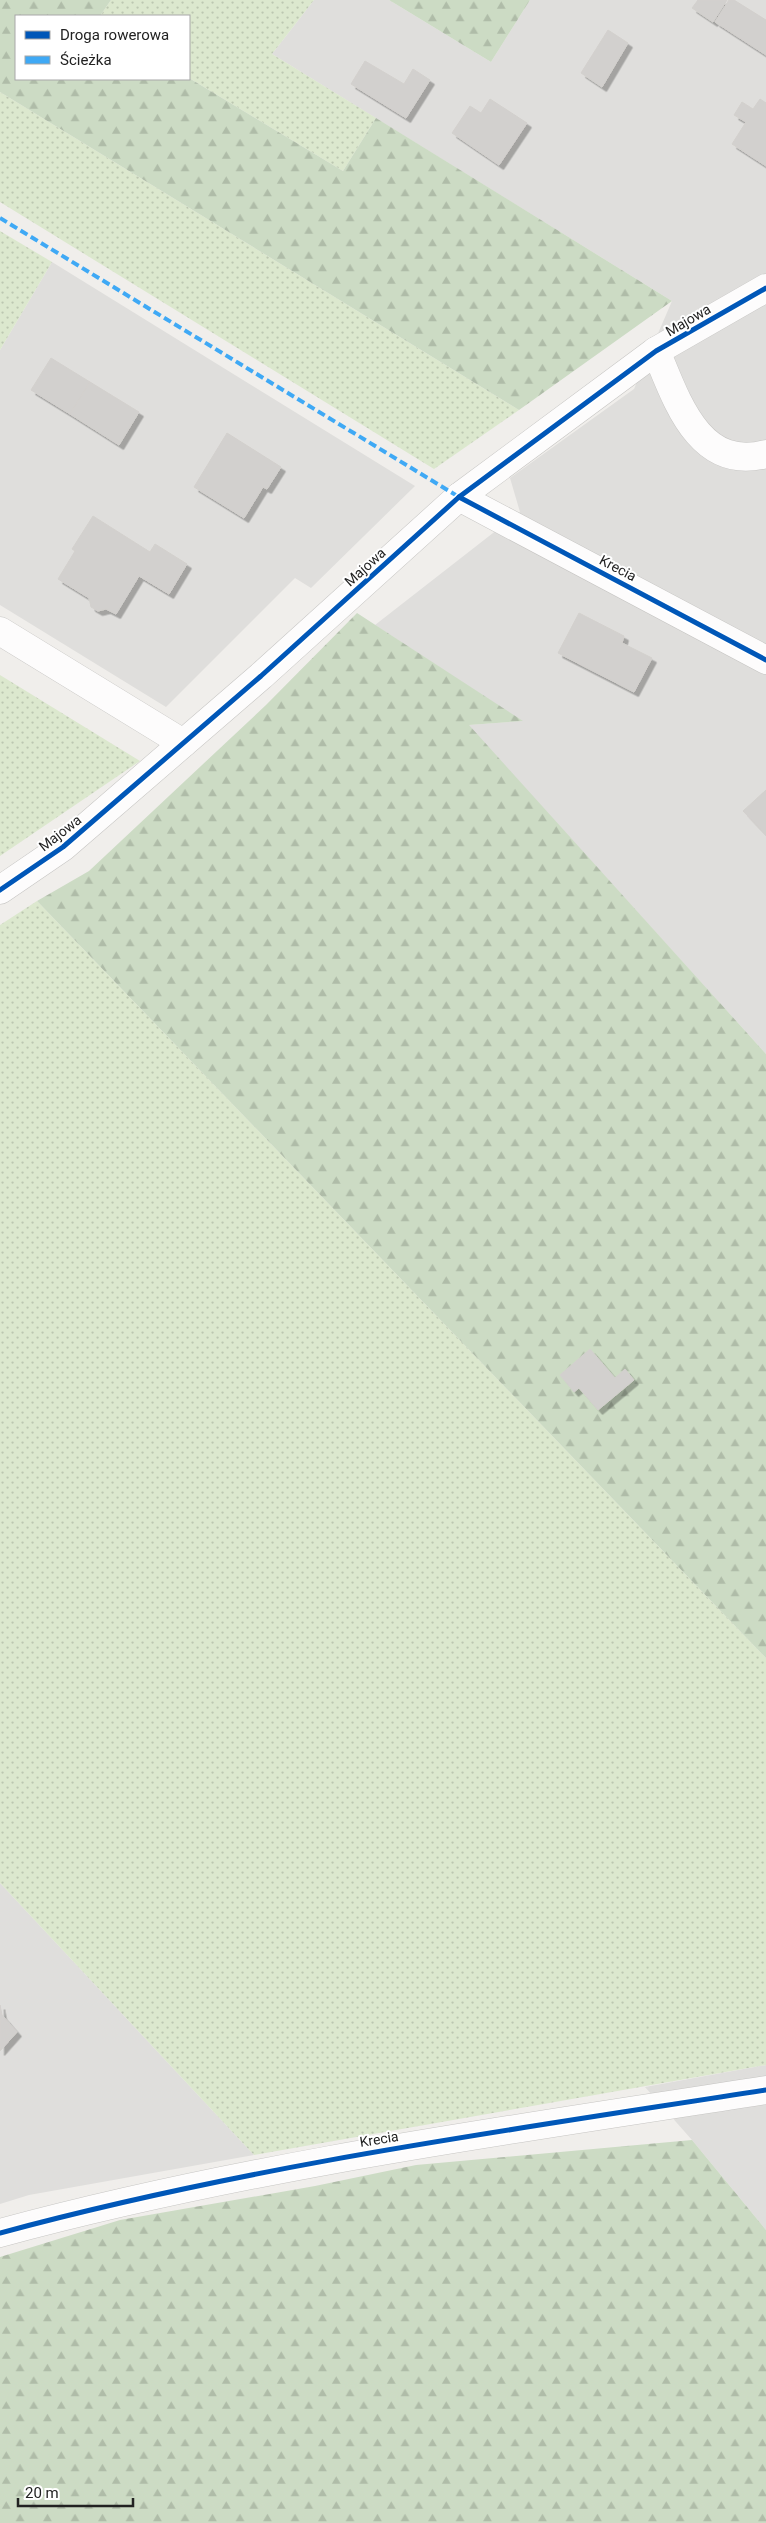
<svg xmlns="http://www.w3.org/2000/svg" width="766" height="2523" font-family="Roboto,sans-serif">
  <defs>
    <pattern id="grass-dots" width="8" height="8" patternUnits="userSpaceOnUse" patternTransform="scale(1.25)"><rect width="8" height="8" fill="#dce8ce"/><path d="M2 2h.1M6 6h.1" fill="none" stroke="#bcc7b1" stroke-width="1.8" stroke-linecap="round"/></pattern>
    <pattern id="forest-firs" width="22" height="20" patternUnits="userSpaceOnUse" patternTransform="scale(1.25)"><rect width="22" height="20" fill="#ccdbc4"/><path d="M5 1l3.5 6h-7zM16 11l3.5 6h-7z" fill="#afbca8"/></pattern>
    <filter id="shadow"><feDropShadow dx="4.5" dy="4.5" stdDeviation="0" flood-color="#0004"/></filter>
  </defs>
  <rect width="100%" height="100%" fill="#f0eeeb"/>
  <g fill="#dfdedc">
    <polygon points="314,0 389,0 491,62 530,0 766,0 766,1054 468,725 522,721 375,625 520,512 510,478 634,389 672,301 272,54"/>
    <polygon points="52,262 415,486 311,588 295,578 166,707 0,605 0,350"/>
    <polygon points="0,1883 254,2155 29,2195 0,2204"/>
    <polygon points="766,2065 766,2230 692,2140 645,2087"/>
  </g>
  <g fill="url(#grass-dots)">
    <polygon points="111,0 314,0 272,54 376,118 343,171 189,78 189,16 100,16"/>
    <polygon points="0,92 519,410 434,469 0,202"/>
    <polygon points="0,231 52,262 0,350"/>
    <polygon points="0,675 140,761 0,856"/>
    <polygon points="37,901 766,1658 766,2065 254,2155 0,1883 0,925"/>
  </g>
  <g fill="url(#forest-firs)">
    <polygon points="0,0 111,0 100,16 16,16 16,79 189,78 343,171 376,118 672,301 519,410 0,92"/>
    <polygon points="389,0 530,0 491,62"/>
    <polygon points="357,613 523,721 469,725 766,1054 766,1658 37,901 89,871 266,705"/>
    <polygon points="692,2140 766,2230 766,2523 0,2523 0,2257 120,2220 315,2186 416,2165"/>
  </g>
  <g fill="#d2d0ce" stroke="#d3d0cd" filter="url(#shadow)">
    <polygon points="698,0 727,0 713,22 692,8"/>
    <polygon points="729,0 734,0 766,20 766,55 715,22"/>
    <polygon points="608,30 628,43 602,87 581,73"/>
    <polygon points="365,61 404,84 413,69 430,80 406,118 351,84"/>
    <polygon points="490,99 527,123 499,165 452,133 470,106 481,113"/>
    <polygon points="760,99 766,103 766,166 732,144 746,122 734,115 742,102 753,109"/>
    <polygon points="51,358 90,382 70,414 31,390"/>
    <polygon points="90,382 139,412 119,445 70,414"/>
    <polygon points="227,433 281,467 267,489 263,487 244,518 194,487"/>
    <polygon points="93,516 150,552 155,544 187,564 169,594 139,576 116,614 106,609 98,611 91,607 89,598 58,579 75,551 72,549"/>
    <polygon points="579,613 624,636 622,643 652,658 634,692 558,653"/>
    <polygon points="766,790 766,835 743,811"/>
    <polygon points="590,1349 615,1378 625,1369 634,1380 598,1410 579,1388 574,1392 560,1375"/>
    <polygon points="0,2005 2,2015 17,2032 0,2051"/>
  </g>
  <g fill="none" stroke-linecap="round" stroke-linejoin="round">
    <defs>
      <g id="minor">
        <path d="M 656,351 C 676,398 698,472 766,454"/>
        <polyline points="459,497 766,660"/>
        <polyline points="0,631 183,743"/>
        <polyline points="0,890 63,847 261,676 459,497 656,351 766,288"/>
        <path d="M 0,2233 C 251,2165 510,2130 766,2090"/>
      </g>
    </defs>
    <use href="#minor" stroke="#c6c5c3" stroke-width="29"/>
    <use href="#minor" stroke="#fdfcfc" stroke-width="28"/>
    <polyline stroke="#3fa9f5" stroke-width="4" stroke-dasharray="8 4" stroke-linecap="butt" points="0,218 459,497"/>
    <defs>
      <g id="cycleway">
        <polyline points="459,497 766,660"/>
        <polyline points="0,890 63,847 261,676 459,497 656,351 766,288"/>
        <path d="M 0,2233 C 251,2165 510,2130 766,2090"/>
      </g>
    </defs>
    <use href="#cycleway" stroke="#fff" stroke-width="8"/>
    <use href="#cycleway" stroke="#0057b8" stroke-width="5"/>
  </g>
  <g text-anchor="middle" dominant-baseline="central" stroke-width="4" stroke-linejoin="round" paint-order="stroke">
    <g font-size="14" fill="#222" stroke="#fff">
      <text transform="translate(688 320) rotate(-30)">Majowa</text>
      <text transform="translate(365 567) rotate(-42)">Majowa</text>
      <text transform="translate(618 568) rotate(28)">Krecia</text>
      <text transform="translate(60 833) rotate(-38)">Majowa</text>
      <text transform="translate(379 2139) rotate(-9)">Krecia</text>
    </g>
  </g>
  <rect x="15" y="15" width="175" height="65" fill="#ffffff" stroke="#a7a7a7"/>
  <rect x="25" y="31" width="25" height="8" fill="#0057b8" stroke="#a7a7a7"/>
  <text x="60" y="40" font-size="15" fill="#222222">Droga rowerowa</text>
  <rect x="25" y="56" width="25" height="8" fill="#3fa9f5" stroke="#a7a7a7"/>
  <text x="60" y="65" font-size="15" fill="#222222">Ścieżka</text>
  <path d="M18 2498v8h115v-8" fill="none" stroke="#222222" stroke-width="2.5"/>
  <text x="25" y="2498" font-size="15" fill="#222222" stroke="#ffffff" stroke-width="4" paint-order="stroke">20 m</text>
</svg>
